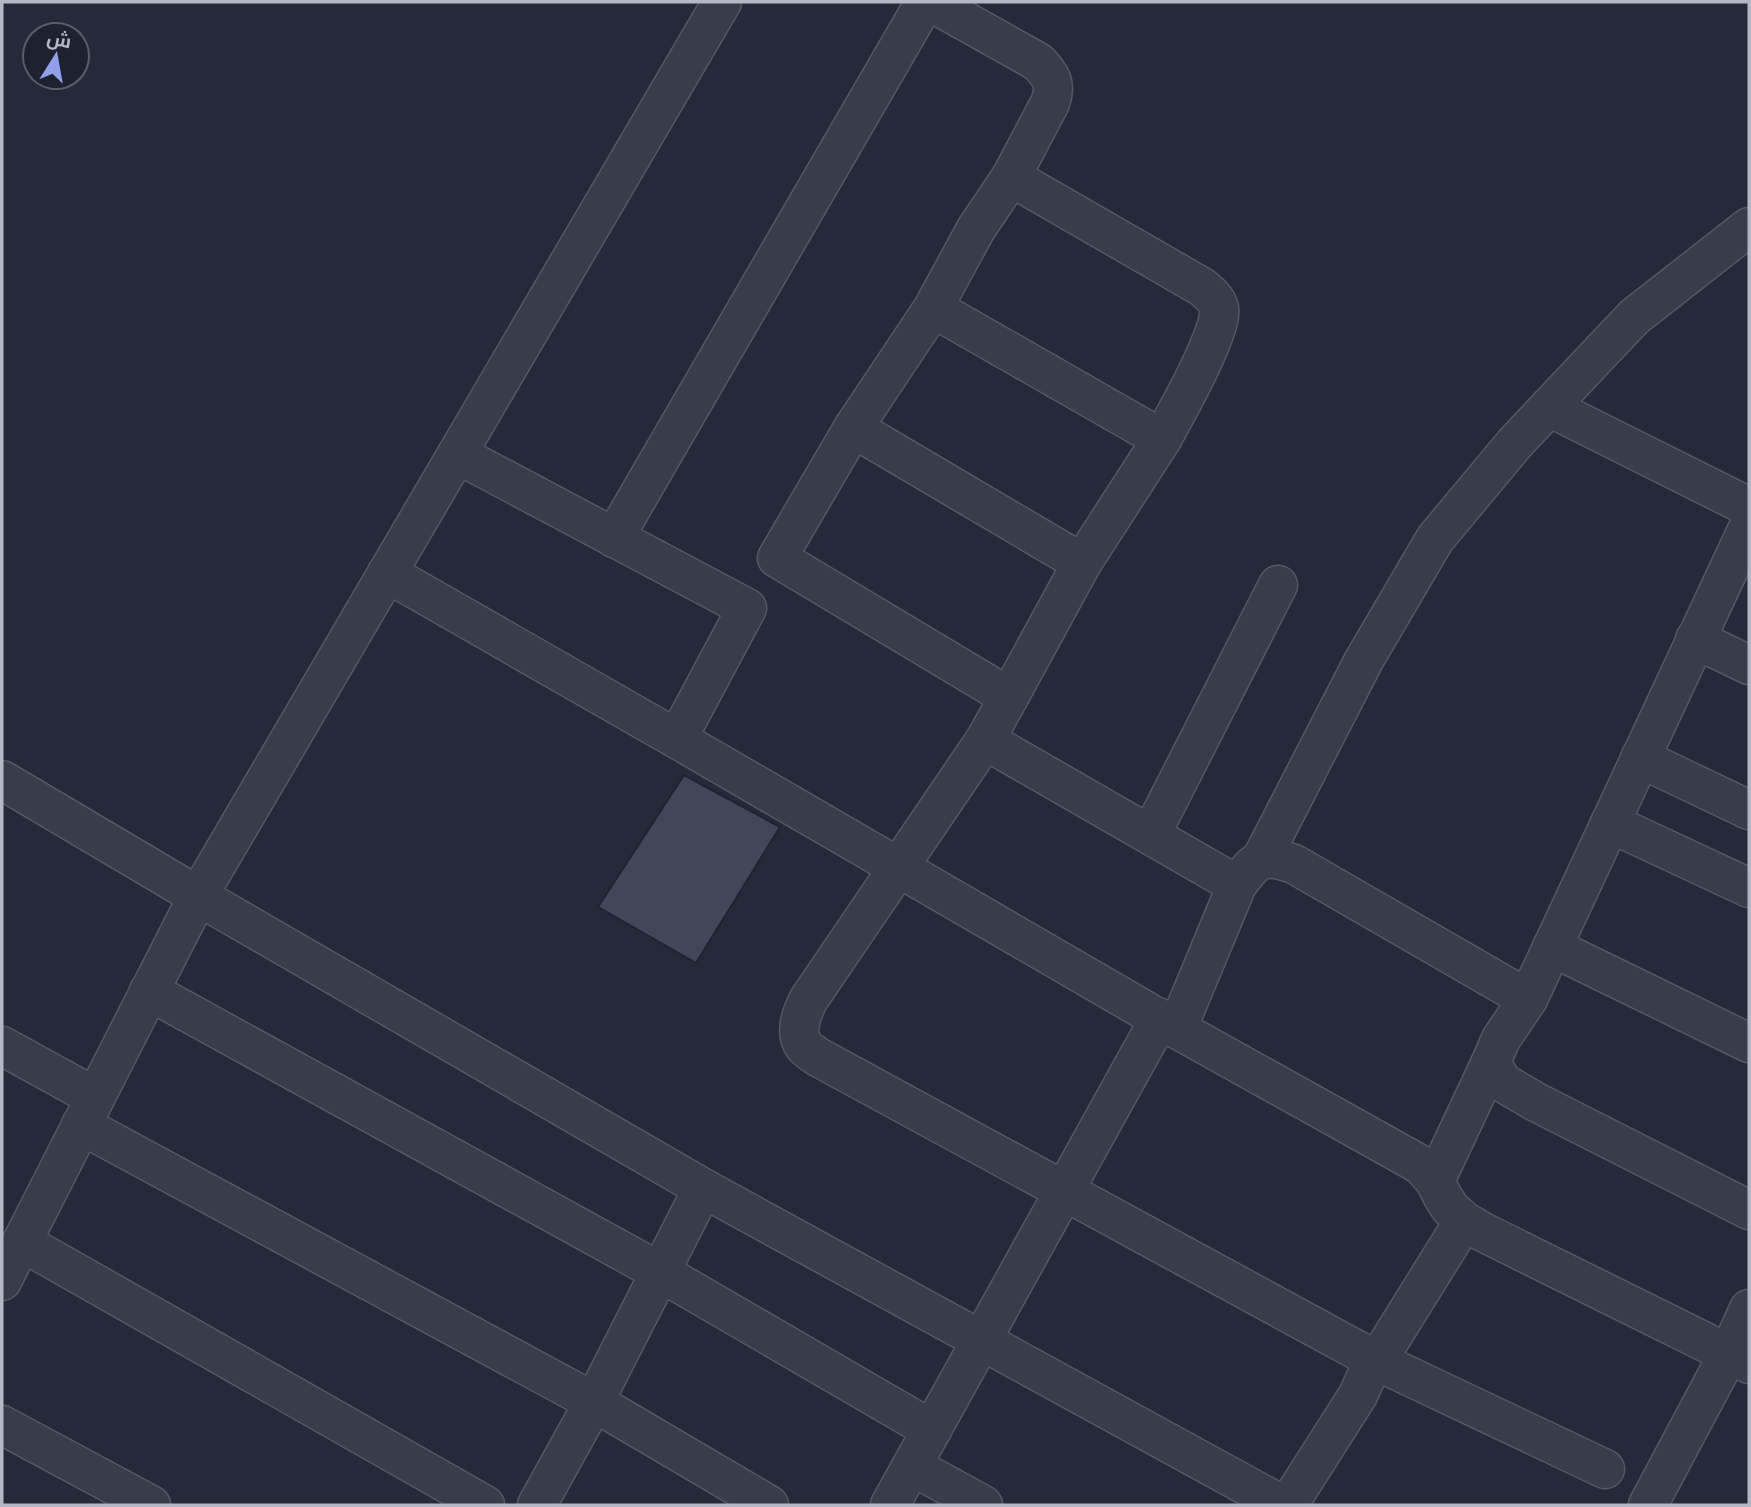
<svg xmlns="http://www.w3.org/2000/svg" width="1751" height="1507" font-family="'Sofia Sans Condensed',Cairo,sans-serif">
  <rect width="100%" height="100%" fill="#252939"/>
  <polygon fill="#424659" stroke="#202331" stroke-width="2" points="684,775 780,827 696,963 598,907"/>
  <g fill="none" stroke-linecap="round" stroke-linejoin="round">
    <defs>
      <g id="minor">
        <polyline points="722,2 198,896 703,1188 1282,1505"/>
        <path d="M 931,2 L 1038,62 C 1051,76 1057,83 1050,103 L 1011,177"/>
        <path d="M 933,308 L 1162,439 C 1174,417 1224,329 1219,308 C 1217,299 1209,293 1202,287 L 1011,177 L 976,229 L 933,308 L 853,428 L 777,558 L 1009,697 L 985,740"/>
        <polyline points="1549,407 1749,507"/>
        <polyline points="853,428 1082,563"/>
        <polyline points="457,454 747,608 677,739"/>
        <polyline points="614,538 925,2"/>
        <polyline points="387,573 677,739 1177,1029 1421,1165 1435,1181 1443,1197 1450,1208 1464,1221 1481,1231 1749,1364"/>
        <polyline points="1695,639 1749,665"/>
        <polyline points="1009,697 1082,563 1162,439"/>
        <polyline points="1640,758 1749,810"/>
        <polyline points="2,780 198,896 2,1281"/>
        <polyline points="1610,823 1749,888"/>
        <polyline points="1151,834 1278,585"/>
        <polyline points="1261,860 1364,660 1435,539 1515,443 1634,317 1749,227"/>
        <path d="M 1237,885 L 985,740 L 809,999 C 802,1012 794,1032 804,1046 C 807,1050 814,1054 818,1057 L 1377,1361 L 1367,1375 L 1358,1395 L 1288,1505"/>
        <polyline points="1552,947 1749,1043"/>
        <polyline points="149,991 660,1272 932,1430"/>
        <polyline points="1528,999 1501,1039 1491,1062 1502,1082 1536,1102 1749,1210"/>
        <path d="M 1177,1029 L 1237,885 C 1256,859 1261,853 1294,864 L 1528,999 L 1749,526"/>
        <polyline points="2,1046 95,1097"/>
        <polyline points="81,1125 594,1402 769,1505"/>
        <polyline points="1435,1181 1491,1062"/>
        <polyline points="1464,1221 1377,1361 1605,1469"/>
        <polyline points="22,1242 485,1505"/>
        <polyline points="2,1425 151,1505"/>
        <polyline points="912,1466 983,1505"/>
        <polyline points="537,1505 594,1402 703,1188"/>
        <polyline points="890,1505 1160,1018"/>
        <polyline points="1648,1505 1729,1353 1749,1309"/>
      </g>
    </defs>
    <use href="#minor" stroke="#545765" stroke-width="41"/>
    <use href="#minor" stroke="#393c4a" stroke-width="38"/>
  </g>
  <rect width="1751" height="1507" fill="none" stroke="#b4b7c5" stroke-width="7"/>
  <g transform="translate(56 56) rotate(11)"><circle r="33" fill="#1e212f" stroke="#5a5d6b" stroke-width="2"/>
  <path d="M0-5L12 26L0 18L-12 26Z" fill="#92a0ec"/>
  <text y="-10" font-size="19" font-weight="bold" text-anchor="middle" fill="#b4b7c5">ش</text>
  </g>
</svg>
